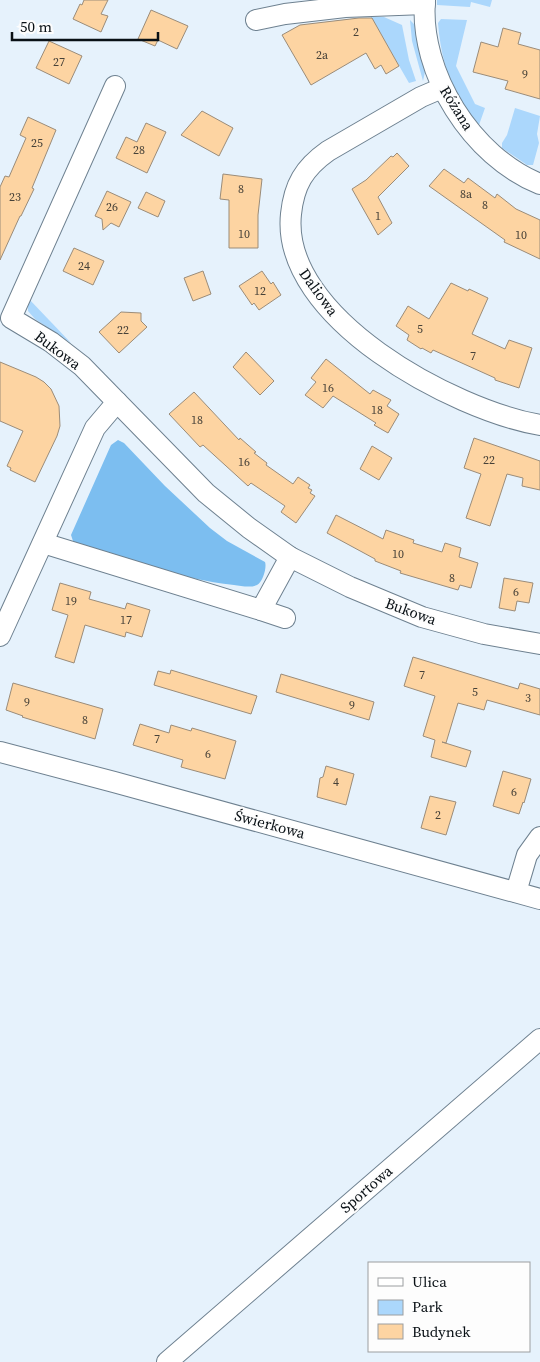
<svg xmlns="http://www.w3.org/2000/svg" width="540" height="1362" font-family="'Source Serif 4',serif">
  <rect width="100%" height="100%" fill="#e6f2fc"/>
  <g fill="#abd7fc">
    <polygon points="437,0 492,0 490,7 471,2 470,7 437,5"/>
    <polygon points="371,17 384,17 402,25 409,60 416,81 409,83"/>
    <path d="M 441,19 L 467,20 L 456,66 L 475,104 L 485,108 L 479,125 C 474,118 467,111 462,104 C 447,80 440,50 438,23 Z"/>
    <polygon points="410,20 415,25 421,58 425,72 423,81 412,41"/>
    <polygon points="515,108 540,116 537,134 539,143 533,165 527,165 502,148 502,143 507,135"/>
    <polygon points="28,298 71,343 35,319 28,311"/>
  </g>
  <path fill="#7cbef0" d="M 118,440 L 124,443 L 165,486 L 210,528 L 227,541 L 265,562 C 267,567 263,582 257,585 C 251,588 241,586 234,585 C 179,579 127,559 74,544 L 71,535 L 111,445 Z"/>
  <g fill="#fdd4a2" stroke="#9b8c79">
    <polygon points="84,0 108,0 101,14 108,16 101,32 73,19 80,4 82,5"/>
    <polygon points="151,10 188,26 177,49 158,40 155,46 138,39"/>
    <polygon points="359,18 372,18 399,66 386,74 381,65 375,69 366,53 311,85 282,35 300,25"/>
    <polygon points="503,28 521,33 518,44 540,50 540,99 505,89 508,81 473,72 481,42 498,47"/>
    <polygon points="49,41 82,56 69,84 36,68"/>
    <polygon points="202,111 233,128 219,156 181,135"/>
    <polygon points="28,117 56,130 32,188 34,189 21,216 20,216 0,260 0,187 5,176 9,177 26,138 20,135"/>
    <polygon points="146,123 166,132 147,173 116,158 126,137 137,142"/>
    <polygon points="397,153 409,166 378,197 392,223 378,235 352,189 366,180 391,156 393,157"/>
    <polygon points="444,169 464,183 468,178 495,198 497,194 516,209 540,220 540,259 504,242 505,240 429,186"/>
    <polygon points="223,174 262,179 258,215 258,248 229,248 229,200 220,199"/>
    <polygon points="107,191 131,202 119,227 111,223 103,230 102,219 95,216"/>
    <polygon points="146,192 165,201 158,217 138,208"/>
    <polygon points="74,248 104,261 93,285 63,271"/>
    <polygon points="203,271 211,294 193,301 184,278"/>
    <polygon points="262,271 271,284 273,282 281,295 259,310 254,303 252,305 239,286"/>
    <polygon points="451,283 468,291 469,289 488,298 472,334 505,349 509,340 532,348 519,388 495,380 495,378 433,350 431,353 422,348 421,349 407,340 409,335 396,326 408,306 429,319"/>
    <polygon points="121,312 141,313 141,321 147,327 119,353 99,332"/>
    <polygon points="246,352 274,381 260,395 233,367"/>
    <polygon points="326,359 370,394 373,390 391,400 387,406 399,414 388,433 374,425 376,423 333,396 323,408 305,395 316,382 311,378"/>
    <polygon points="0,362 36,377 44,382 51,389 59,406 60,426 57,436 35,482 10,470 11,468 7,466 23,431 0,421"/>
    <polygon points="194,392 239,440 240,438 256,452 254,453 267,463 266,465 293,484 298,477 310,485 308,488 312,490 310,493 315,496 296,523 281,512 285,506 251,483 248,486 203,445 200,447 169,414"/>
    <polygon points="474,438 540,461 540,490 522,486 523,478 507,474 490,526 466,518 481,474 464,468"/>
    <polygon points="372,446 392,458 379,480 360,469"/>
    <polygon points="336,515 383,539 386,530 414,540 413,543 442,552 445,543 461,548 459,557 478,563 471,588 460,585 458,590 400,573 401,571 375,561 375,559 327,533"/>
    <polygon points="504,578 533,583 529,603 517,601 515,611 499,608"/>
    <polygon points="60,583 91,592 89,599 125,609 127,603 150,610 142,637 126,632 125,637 85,625 74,663 55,657 68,615 52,610"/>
    <polygon points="413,657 518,689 520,683 540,689 540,715 487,700 484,710 458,703 446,743 442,742 471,751 466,767 431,757 435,740 423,736 435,696 404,686"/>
    <polygon points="171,670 257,696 251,714 154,685 158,671 170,674"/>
    <polygon points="281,674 374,702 369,720 276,692"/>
    <polygon points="13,683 103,709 95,739 22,717 23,716 6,710"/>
    <polygon points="140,724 169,733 171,725 191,731 192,728 236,741 225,779 181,767 183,760 133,745"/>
    <polygon points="326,766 354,774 346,805 317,797 320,778 323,777"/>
    <polygon points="503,771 531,779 524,803 523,802 519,814 493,806"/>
    <polygon points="430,796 456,802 446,835 421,828"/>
  </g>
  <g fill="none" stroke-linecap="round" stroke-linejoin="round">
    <defs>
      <g id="minor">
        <path d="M 425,0 C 419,73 472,157 540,184"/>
        <polyline points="256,20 285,14 345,7 425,4"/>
        <polyline points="115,86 11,318 51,342 82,366 206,493 249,528 290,557 350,587 422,617 484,634 540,644"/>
        <path d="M 442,88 L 421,97 L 328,151 C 304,168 294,185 291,214 C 280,318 454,410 540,425"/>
        <polyline points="43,543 261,610 290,557"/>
        <polyline points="261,610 285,618"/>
        <polyline points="0,636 95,428 117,402"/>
        <polyline points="0,752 114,782 540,899"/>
        <polyline points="516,892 527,855 540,837"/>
        <polyline points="167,1362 540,1039"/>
      </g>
    </defs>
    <use href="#minor" stroke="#6e8190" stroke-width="22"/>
    <use href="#minor" stroke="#fff" stroke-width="20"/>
  </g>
  <g text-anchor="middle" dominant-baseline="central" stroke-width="4" stroke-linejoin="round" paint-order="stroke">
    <g font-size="12" fill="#464138">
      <text x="356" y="32">2</text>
      <text x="322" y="55">2a</text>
      <text x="59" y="62">27</text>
      <text x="525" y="74">9</text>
      <text x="37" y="143">25</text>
      <text x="139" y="150">28</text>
      <text x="241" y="189">8</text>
      <text x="466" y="194">8a</text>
      <text x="15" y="197">23</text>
      <text x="485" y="205">8</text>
      <text x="112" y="207">26</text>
      <text x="378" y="216">1</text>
      <text x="244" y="234">10</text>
      <text x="521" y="235">10</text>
      <text x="84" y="266">24</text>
      <text x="260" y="291">12</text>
      <text x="420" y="329">5</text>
      <text x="123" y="330">22</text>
      <text x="473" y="356">7</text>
      <text x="328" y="388">16</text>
      <text x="377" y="410">18</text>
      <text x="197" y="420">18</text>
      <text x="489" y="460">22</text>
      <text x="244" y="462">16</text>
      <text x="398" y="554">10</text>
      <text x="452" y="578">8</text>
      <text x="516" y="592">6</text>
      <text x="71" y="601">19</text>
      <text x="126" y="620">17</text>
      <text x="422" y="675">7</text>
      <text x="475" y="692">5</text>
      <text x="528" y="698">3</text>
      <text x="27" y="702">9</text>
      <text x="352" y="705">9</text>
      <text x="85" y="720">8</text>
      <text x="157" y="739">7</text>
      <text x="208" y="754">6</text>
      <text x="336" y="782">4</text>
      <text x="514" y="792">6</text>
      <text x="438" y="815">2</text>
    </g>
    <g font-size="15" fill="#091015" stroke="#fdfdfd">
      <text transform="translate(457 108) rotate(58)">Różana</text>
      <text transform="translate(319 292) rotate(54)">Daliowa</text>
      <text transform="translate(58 350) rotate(37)">Bukowa</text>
      <text transform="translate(411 611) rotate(20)">Bukowa</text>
      <text transform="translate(270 824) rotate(15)">Świerkowa</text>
      <text transform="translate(366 1189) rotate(-41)">Sportowa</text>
    </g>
  </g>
  <rect x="368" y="1262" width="162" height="90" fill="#fdfdfd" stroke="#9b9ea0"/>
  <rect x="378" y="1278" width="25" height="8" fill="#ffffff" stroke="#9b9ea0"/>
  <text x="412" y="1287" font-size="15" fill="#091015">Ulica</text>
  <rect x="378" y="1300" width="25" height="15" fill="#abd7fc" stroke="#9b9ea0"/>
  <text x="412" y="1312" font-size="15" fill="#091015">Park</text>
  <rect x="378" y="1324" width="25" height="15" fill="#fdd4a2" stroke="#9b9ea0"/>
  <text x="412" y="1337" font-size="15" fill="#091015">Budynek</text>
  <path d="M12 32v8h146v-8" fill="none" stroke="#091015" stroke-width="2.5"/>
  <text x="20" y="32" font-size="15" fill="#091015" stroke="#fdfdfd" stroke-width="4" paint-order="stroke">50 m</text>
</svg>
